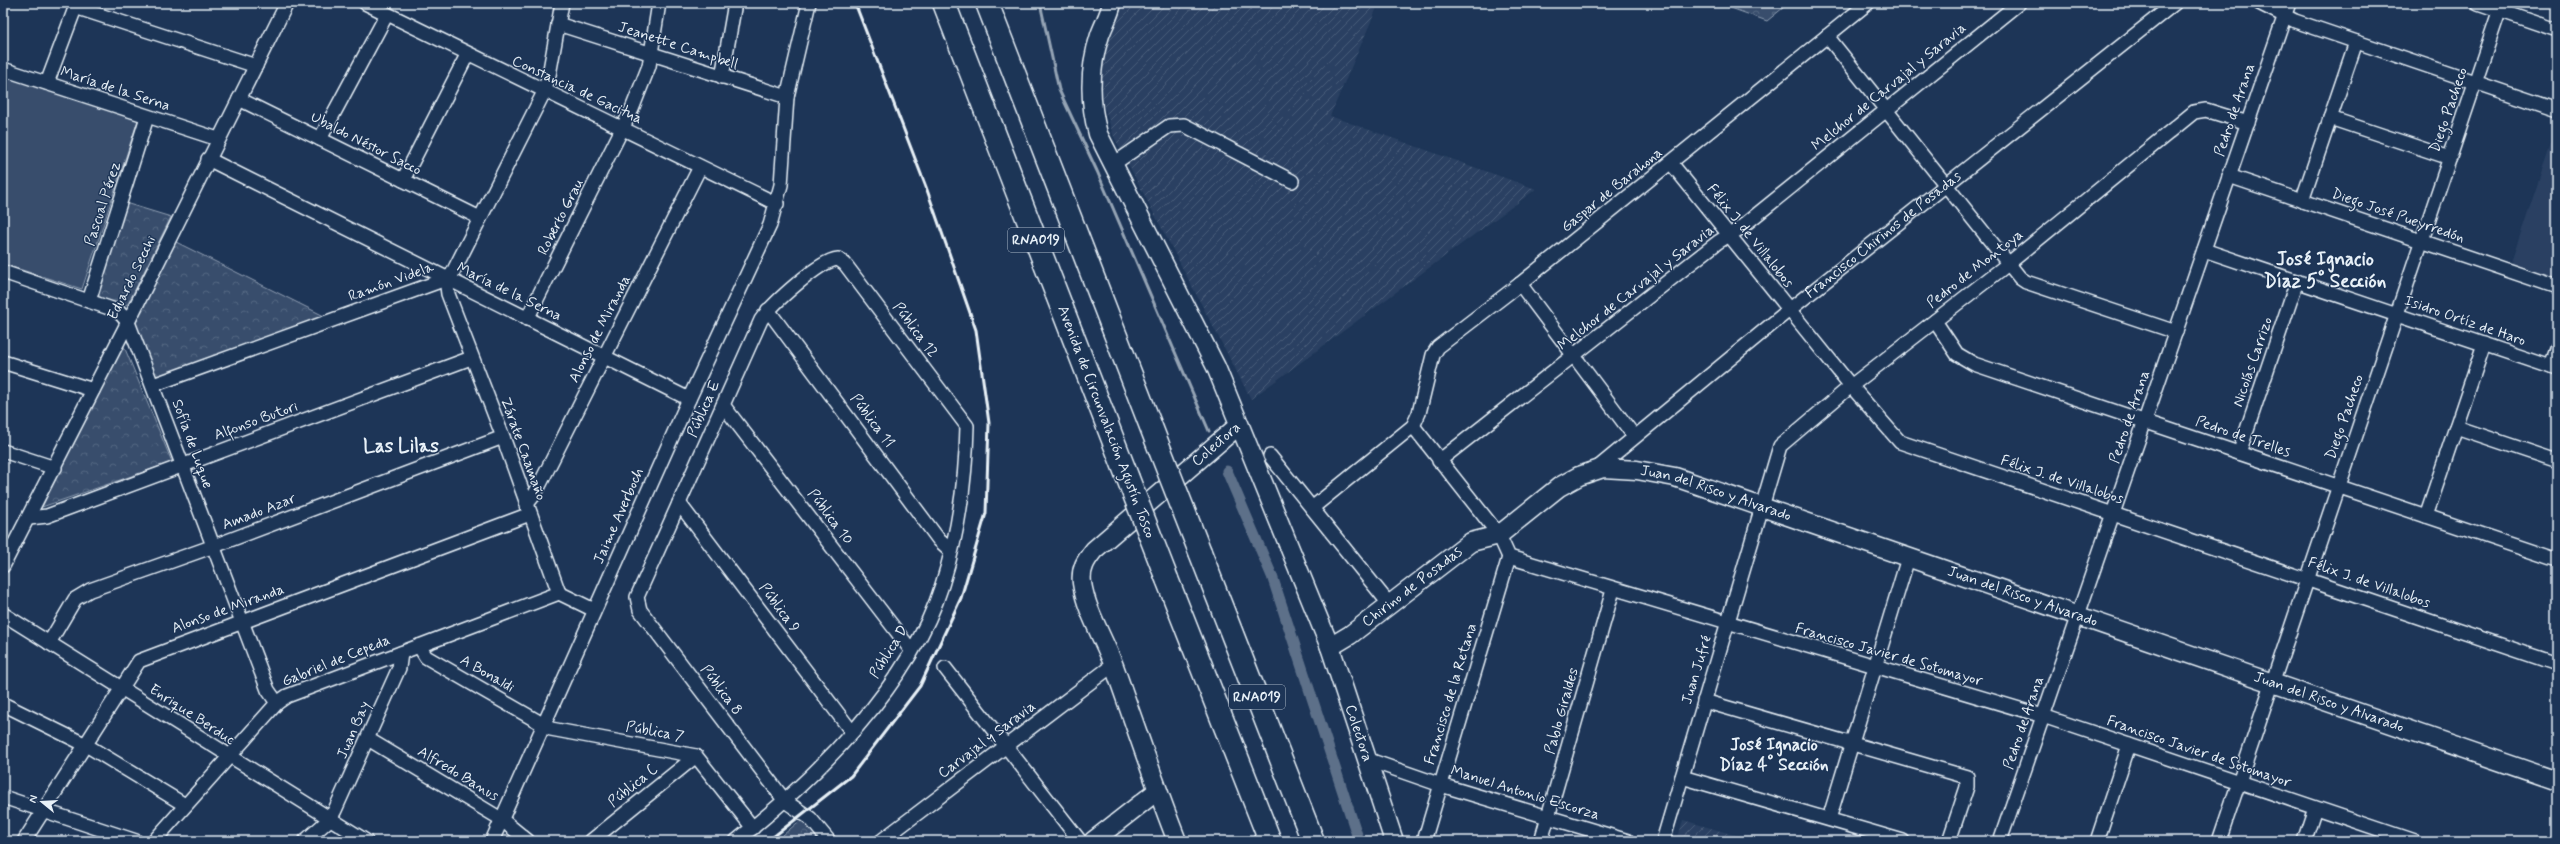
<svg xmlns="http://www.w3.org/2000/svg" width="2560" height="844" font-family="Mynerve,sans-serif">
  <defs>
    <pattern id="industrial-furrows" width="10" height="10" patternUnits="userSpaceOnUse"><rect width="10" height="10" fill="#2a4162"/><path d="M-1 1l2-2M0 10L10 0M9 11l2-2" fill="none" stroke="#495d79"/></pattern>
    <pattern id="forest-crowns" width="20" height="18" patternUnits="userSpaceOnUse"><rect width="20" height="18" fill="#374d6c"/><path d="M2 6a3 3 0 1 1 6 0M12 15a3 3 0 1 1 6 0" fill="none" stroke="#546782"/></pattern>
  </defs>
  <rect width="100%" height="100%" fill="#1d3557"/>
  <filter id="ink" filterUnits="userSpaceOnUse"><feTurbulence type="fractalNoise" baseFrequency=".025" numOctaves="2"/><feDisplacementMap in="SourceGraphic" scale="8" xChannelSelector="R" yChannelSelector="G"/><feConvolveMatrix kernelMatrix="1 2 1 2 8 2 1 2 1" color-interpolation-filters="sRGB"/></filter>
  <g filter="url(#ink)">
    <polygon fill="#2a4162" points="2557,127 2557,281 2510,265"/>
    <g fill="url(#industrial-furrows)">
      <polygon points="1122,3 1379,3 1330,116 1536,189 1251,399 1114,137 1096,82 1101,52"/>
      <polygon points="1683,820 1755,841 1677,841"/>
    </g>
    <g fill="url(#forest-crowns)" stroke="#909fb2">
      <polygon points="1717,3 1789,3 1767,21"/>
      <path d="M 122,202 L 171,217 L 128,304 C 116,308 101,300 94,290 Z"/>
      <polygon points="170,239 326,317 154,380 132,318"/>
      <polygon points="123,344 172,462 42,507"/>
      <polygon points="804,817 823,841 776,841"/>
    </g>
    <polygon fill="#374d6c" stroke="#909fb2" points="3,76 138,120 82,289 3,264"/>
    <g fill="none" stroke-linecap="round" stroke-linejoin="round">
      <polyline stroke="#95a4b5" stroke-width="3" points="1040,3 1059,90 1097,171 1209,431"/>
      <polyline stroke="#5d7089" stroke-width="11" points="1227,471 1272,576 1359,841"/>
      <defs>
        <g id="minor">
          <polyline points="365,3 777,204"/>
          <polyline points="2259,3 2295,21 2557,110"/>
          <polyline points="2478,3 2557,30"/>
          <polyline points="75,7 256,66"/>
          <polyline points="558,24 787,97"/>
          <polyline points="1827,36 2020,278 2026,282 2176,332"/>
          <polyline points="3,69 218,139"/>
          <polyline points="722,77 735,3"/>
          <polyline points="47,83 77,3"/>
          <polyline points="239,99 480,218"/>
          <polyline points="2330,118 2450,158"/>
          <polyline points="320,139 387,14"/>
          <polyline points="208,159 689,399"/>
          <polyline points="1671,163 1851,386 1900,442 2557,664"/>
          <polyline points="1112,165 1169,126 1184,125 1292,181"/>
          <polyline points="2229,176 2557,287"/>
          <polyline points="403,180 467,55"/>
          <polyline points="2302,201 2356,42"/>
          <polyline points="2204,250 2557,369"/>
          <polyline points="3,272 118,311 128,322 268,690 277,703"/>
          <polyline points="446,279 448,294 503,437 559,593 594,610"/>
          <polyline points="1520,284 1634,436"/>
          <polyline points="89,301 147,117"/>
          <polyline points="768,310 939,540 951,551"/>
          <polyline points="527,319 632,109 649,66 659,3"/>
          <polyline points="1935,321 1957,354 1974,364 2557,560"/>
          <polyline points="3,362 93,390"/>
          <polyline points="2551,367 2557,350"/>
          <polyline points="153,385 446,279 452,274 544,92 549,75 562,3"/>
          <polyline points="723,405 911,650"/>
          <polyline points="1413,426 1499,535 1509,557 2043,716 2414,841"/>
          <polyline points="2456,427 2557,461"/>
          <polyline points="3,451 55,468"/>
          <polyline points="2239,453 2297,281"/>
          <polyline points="1270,456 1390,605"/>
          <polyline points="1439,461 1718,242 1739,229 2019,3"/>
          <path id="s1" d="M 1595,470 L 1789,310 L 2175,3"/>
          <polyline points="679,503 852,732"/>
          <polyline points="526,505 535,494 700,167"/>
          <polyline points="1312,508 1413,426 1419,413 1433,355 1438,347 1520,284 1868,3"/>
          <polyline points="2426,516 2484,344"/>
          <polyline points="29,518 47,516 471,358"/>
          <polyline points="3,566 128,322 287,3"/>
          <polyline points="3,614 366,841"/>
          <polyline points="49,643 75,599 90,590 214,546 503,437"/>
          <polyline points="419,646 426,657 551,729 696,756 753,828"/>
          <polyline points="945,668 1080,841"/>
          <polyline points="1704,701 1967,777 1967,787 1949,841"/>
          <polyline points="3,704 86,745 185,805"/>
          <polyline points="368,739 501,819 528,841"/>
          <polyline points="1369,760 1441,785 1628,841"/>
          <polyline points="1682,777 1903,841"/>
          <polyline points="3,797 136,841"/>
          <polyline points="1829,819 1908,558"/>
          <polyline points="24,841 139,661 530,514"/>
          <polyline points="154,841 277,703 287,696 559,593"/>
          <polyline points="305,841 330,819 335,810 399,668 401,653"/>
          <polyline points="492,841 689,399 770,225 781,185 787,97 809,3"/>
          <polyline points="591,841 696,756"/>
          <path d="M 736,841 C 816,778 911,684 942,585 C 958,535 966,478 967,426 L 845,264 L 838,259 C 820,260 772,304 761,320 L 637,597 L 640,610 L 785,801 L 810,818 L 829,841"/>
          <polyline points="881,841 1113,665"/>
          <polyline points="1424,841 1509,557"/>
          <polyline points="1541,841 1613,590"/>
          <polyline points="1663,841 1780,446 1851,386 2008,264 2194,112 2206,110 2248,123"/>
          <polyline points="2000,841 2289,3"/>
          <polyline points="2097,841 2129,745"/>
          <polyline points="2219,841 2502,3"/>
          <polyline points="2304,841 2315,808"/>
        </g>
        <g id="secondary">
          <path id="s2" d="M 1112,3 C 1110,14 1104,24 1100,35 C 1089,68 1089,101 1098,134 L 1216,367 L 1330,647 L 1394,841"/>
          <path id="s3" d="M 1330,647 L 1350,635 L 1471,542 L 1499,535 L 1559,487 L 1579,476 L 1603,468 L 1637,470 L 1675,477 L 2557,781"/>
          <polyline points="1093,841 1157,791"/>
          <path id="s4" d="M 1177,841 C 1154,783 1135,724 1114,666 C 1104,639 1086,611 1082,583 C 1080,569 1086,560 1094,550 L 1239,425"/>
        </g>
        <g id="motorway">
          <polyline points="944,3 1127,476"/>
          <polyline points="987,3 1160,450"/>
          <polyline points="1200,552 1313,841"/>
          <polyline points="1167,579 1270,841"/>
        </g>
      </defs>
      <use href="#minor" stroke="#e8f1f8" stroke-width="16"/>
      <use href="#secondary" stroke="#e8f1f8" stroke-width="21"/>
      <use href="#motorway" stroke="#e8f1f8" stroke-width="25"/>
      <use href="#minor" stroke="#1d3557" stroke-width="13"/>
      <use href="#secondary" stroke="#1d3557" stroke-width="18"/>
      <use href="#motorway" stroke="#1d3557" stroke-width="22"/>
      <polyline stroke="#e8f1f8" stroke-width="3" points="768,841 851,776 920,686 961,598 986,513 989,423 976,330 926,187 855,3"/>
      <defs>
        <g id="motorway-bridge">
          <polyline points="1160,450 1200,552"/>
          <polyline points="1127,476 1167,579"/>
        </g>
      </defs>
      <use href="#motorway-bridge" stroke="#e8f1f8" stroke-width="25" stroke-linecap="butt"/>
      <use href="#motorway-bridge" stroke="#1d3557" stroke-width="22"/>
    </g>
  </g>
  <g text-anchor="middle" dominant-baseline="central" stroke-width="3" stroke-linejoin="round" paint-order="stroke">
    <g fill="#1d3557" stroke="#abb9c8" stroke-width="1">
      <rect x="1008" y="228" width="56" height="24" rx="3"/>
      <rect x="1229" y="685" width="56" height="24" rx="3"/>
    </g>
    <g font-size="14" font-weight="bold" fill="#e8f1f8">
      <text x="1036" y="240">RNA019</text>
      <text x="1257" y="697">RNA019</text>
    </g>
    <g font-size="15" fill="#e8f1f8" stroke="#1d3557">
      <text transform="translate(678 46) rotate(18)">Jeanette Campbell</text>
      <text transform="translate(1889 87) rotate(-39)">Melchor de Carvajal y Saravia</text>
      <text transform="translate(115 89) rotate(18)">María de la Serna</text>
      <text transform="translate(577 90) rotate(25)">Constancia de Gacitua</text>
      <text transform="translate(2235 110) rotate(-71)">Pedro de Arana</text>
      <text transform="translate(2449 110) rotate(-71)">Diego Pacheco</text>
      <text transform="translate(366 144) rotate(27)">Ubaldo Néstor Sacco</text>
      <text transform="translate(1612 190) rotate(-39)">Gaspar de Barahona</text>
      <text transform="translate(103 204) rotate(-72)">Pascual Pérez</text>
      <text transform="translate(2398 216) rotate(19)">Diego José Pueyrredón</text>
      <text transform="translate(561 217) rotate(-63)">Roberto Grau</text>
      <text transform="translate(1750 236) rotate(51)">Félix J. de Villalobos</text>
      <text stroke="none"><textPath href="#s1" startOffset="372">Francisco Chirinos de Posadas</textPath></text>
      <text transform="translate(1975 269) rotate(-38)">Pedro de Montoya</text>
      <text transform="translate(132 278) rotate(-64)">Eduardo Secchi</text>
      <text transform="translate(391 282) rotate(-20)">Ramón Videla</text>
      <text transform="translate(1636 288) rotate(-38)">Melchor de Carvajal y Saravia</text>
      <text transform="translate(509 292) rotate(26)">María de la Serna</text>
      <text transform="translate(2465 321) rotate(19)">Isidro Ortíz de Haro</text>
      <text transform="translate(600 329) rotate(-63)">Alonso de Miranda</text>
      <text transform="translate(915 330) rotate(53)">Pública 12</text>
      <text transform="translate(2253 362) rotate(-71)">Nicolás Carrizo</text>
      <text transform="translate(704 409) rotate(-66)">Pública E</text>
      <text transform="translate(2130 417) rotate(-71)">Pedro de Arana</text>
      <text transform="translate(2345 417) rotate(-71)">Diego Pacheco</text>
      <text transform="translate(256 421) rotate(-20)">Alfonso Butori</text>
      <text transform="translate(872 421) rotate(53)">Pública 11</text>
      <text transform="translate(1106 422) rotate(69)">Avenida de Circunvalación Agustín Tosco</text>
      <text transform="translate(2243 437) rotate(19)">Pedro de Trelles</text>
      <text transform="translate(192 444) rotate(70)">Sofía de Luque</text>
      <text transform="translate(523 449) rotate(70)">Zárate Caamaño</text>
      <text stroke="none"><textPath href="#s4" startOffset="473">Colectora</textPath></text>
      <text transform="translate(2062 480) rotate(18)">Félix J. de Villalobos</text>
      <text stroke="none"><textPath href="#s3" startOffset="446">Juan del Risco y Alvarado</textPath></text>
      <text transform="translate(259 512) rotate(-21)">Amado Azar</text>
      <text transform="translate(619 516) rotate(-66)">Jaime Averboch</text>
      <text transform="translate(830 517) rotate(53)">Pública 10</text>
      <text transform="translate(2369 583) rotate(19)">Félix J. de Villalobos</text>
      <text stroke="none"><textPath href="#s3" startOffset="102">Chirino de Posadas</textPath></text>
      <text stroke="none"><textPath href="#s3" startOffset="770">Juan del Risco y Alvarado</textPath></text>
      <text transform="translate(779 608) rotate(53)">Pública 9</text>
      <text transform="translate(228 609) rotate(-20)">Alonso de Miranda</text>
      <text transform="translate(889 652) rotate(-58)">Pública D</text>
      <text transform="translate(1889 655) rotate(16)">Francisco Javier de Sotomayor</text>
      <text transform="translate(336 661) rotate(-22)">Gabriel de Cepeda</text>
      <text transform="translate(1697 670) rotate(-73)">Juan Jufré</text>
      <text transform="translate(487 674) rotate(30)">A Bonaldi</text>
      <text transform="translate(721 690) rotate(53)">Pública 8</text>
      <text transform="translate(1451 694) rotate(-73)">Francisco de la Retana</text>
      <text stroke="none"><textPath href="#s3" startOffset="1094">Juan del Risco y Alvarado</textPath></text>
      <text transform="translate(1562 711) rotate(-74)">Pablo Giraldes</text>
      <text transform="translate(192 715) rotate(33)">Enrique Berduc</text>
      <text transform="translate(2024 723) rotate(-71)">Pedro de Arana</text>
      <text transform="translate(354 730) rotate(-66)">Juan Bay</text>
      <text transform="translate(655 732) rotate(10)">Pública 7</text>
      <text stroke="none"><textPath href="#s2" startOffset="789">Colectora</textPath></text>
      <text transform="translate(987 740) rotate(-37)">Carvajal y Saravia</text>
      <text transform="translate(2199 752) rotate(19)">Francisco Javier de Sotomayor</text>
      <text transform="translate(458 774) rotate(31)">Alfredo Banus</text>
      <text transform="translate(633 786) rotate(-39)">Pública C</text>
      <text transform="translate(1525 793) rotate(17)">Manuel Antonio Escorza</text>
    </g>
    <g font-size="17" font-weight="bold" fill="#e8f1f8" stroke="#1d3557">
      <text x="1774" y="745">José Ignacio<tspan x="1774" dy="20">Díaz 4° Sección</tspan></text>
    </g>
    <g font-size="19" font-weight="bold" fill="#e8f1f8" stroke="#1d3557">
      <text x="2325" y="259">José Ignacio<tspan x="2325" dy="22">Díaz 5° Sección</tspan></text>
      <text x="401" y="446">Las Lilas</text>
    </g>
  </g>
  <rect width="2560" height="844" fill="none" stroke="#1d3557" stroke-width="16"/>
  <rect x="8" y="8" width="2544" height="828" fill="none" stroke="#e8f1f8" stroke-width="1.5" filter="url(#ink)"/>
  <g transform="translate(42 802) rotate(288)" stroke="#1d3557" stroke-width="3" paint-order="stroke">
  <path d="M0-3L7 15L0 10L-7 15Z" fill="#e8f1f8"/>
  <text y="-6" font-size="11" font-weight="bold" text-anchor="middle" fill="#e8f1f8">N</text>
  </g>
</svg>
